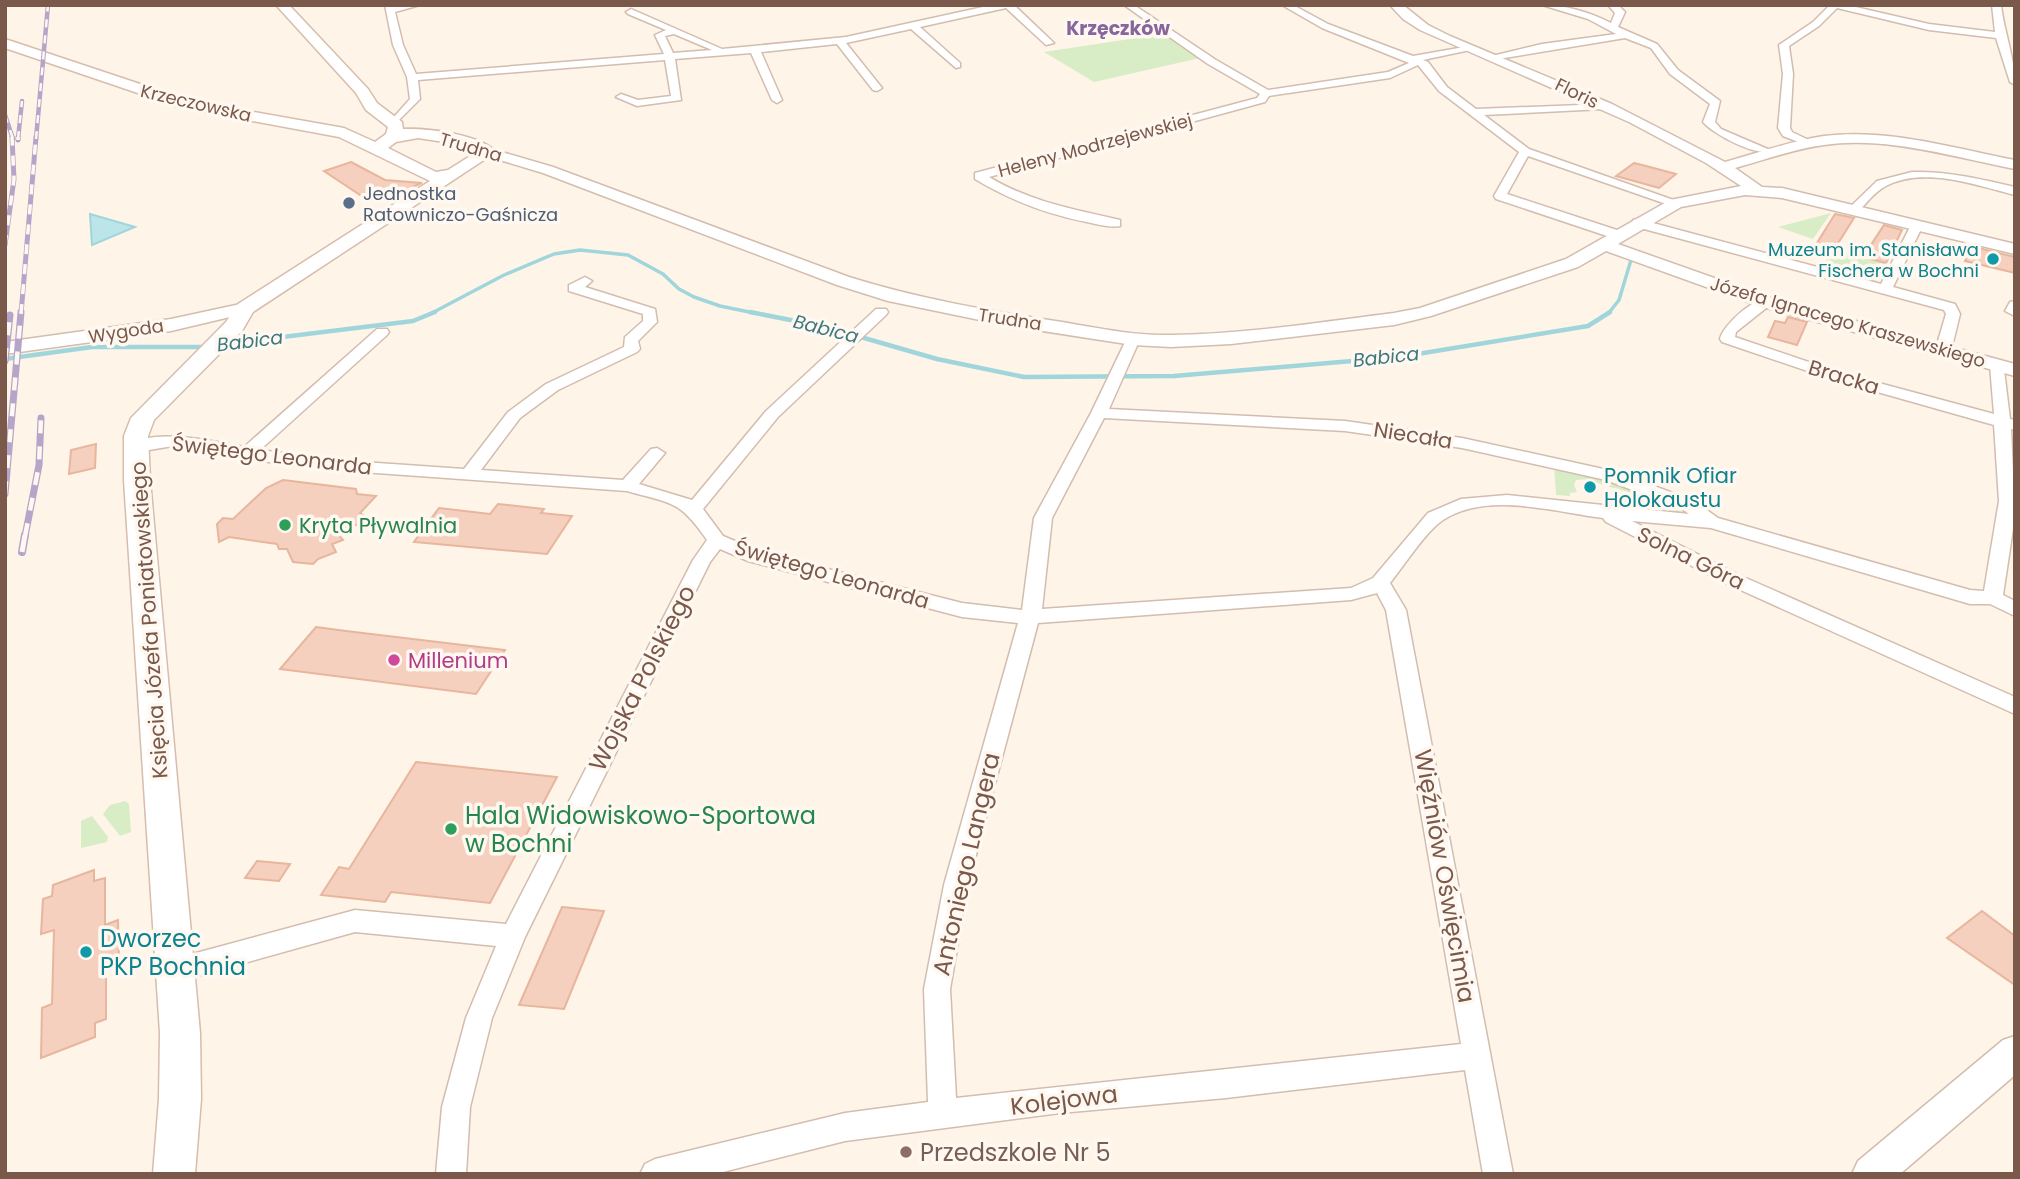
<svg xmlns="http://www.w3.org/2000/svg" width="2020" height="1179" font-family="Poppins,sans-serif">
  <rect width="100%" height="100%" fill="#fef4e8"/>
  <g fill="#d8edc5">
    <polygon points="1163,34 1200,58 1094,82 1044,52"/>
    <polygon points="1831,213 1813,239 1778,227"/>
    <polygon points="1836,249 1885,263 1876,282 1819,268"/>
    <polygon points="1554,465 1598,475 1681,507 1603,485 1589,479 1576,480 1574,485 1577,492 1570,493 1570,496 1556,495"/>
    <polygon points="1606,490 1687,513 1687,514 1622,506 1601,495"/>
    <polygon points="125,801 129,804 131,832 120,836 103,814 110,805"/>
    <polygon points="92,816 108,837 107,842 81,848 81,821"/>
  </g>
  <polygon fill="#bbe5e9" stroke="#a0d6db" stroke-width="2" points="90,214 135,227 92,245"/>
  <g fill="none" stroke-linecap="round" stroke-linejoin="round">
    <g stroke="#a0d6db" stroke-width="3.5">
      <polyline points="430,314 504,275 554,254 580,250 628,255 663,274 679,289 694,297 720,306 759,314"/>
      <polyline points="1608,314 1619,300 1631,260"/>
    </g>
    <g stroke="#a0d6db" stroke-width="4.5">
      <polyline points="750,312 826,327 937,359 1024,377 1174,376 1399,357 1588,326 1610,312"/>
      <polyline points="225,344 413,321 435,312"/>
      <polyline points="5,359 92,347 205,347"/>
    </g>
  </g>
  <g fill="#f5d0be" stroke="#e8b59d" stroke-width="2">
    <polygon points="351,162 385,180 422,183 389,197 366,199 324,171"/>
    <polygon points="1634,163 1646,166 1676,174 1659,188 1616,176"/>
    <polygon points="1835,214 1854,218 1835,248 1817,243"/>
    <polygon points="1884,225 1902,230 1886,263 1863,257"/>
    <polygon points="1970,246 2015,257 2015,273 1965,261"/>
    <polygon points="1788,317 1807,322 1797,345 1768,337 1775,321 1785,323"/>
    <polygon points="96,444 95,468 69,474 71,450"/>
    <polygon points="283,480 356,489 357,494 376,496 360,513 370,520 336,532 343,540 332,544 336,552 318,559 313,564 293,562 287,549 279,549 277,544 229,537 219,542 217,524 223,518 233,519 266,488"/>
    <polygon points="498,504 544,509 541,513 572,516 547,554 414,542 439,508 490,514"/>
    <polygon points="316,627 346,631 505,650 476,694 280,669"/>
    <polygon points="416,762 557,777 490,903 391,892 385,902 321,895 339,867 349,869"/>
    <polygon points="257,861 290,864 279,881 245,878"/>
    <polygon points="94,870 94,881 105,878 105,925 118,920 119,964 106,969 106,1019 95,1023 95,1037 41,1058 42,1008 52,1004 54,930 41,934 43,899 52,896 53,885"/>
    <polygon points="562,907 604,911 564,1009 519,1005"/>
    <polygon points="1982,911 2015,936 2015,985 1947,938"/>
  </g>
  <g fill="none" stroke-linecap="round" stroke-linejoin="round">
    <defs>
      <g id="minor">
        <path d="M 385,5 L 420,5 L 395,12 L 403,45 L 416,74 L 664,54 L 655,35 L 666,30 L 628,14 L 626,12 L 631,9 L 722,49 L 846,37 L 992,5 L 1014,5 L 1054,43 L 1046,45 L 1006,8 L 920,27 L 960,63 L 960,67 L 956,68 L 911,29 L 846,43 L 882,88 L 877,91 L 873,90 L 837,44 L 761,52 L 782,100 L 777,103 L 772,100 L 751,53 L 675,59 L 681,100 L 637,106 L 616,97 L 621,94 L 638,100 L 671,96 L 665,60 L 418,80 L 420,99 L 399,120 L 394,117 L 410,99 L 407,77 L 393,45 ZM 674,34 L 712,50 L 673,53 L 665,36 Z"/>
        <path d="M 1124,5 L 1134,5 L 1216,60 L 1268,90 L 1388,72 L 1409,63 L 1322,28 L 1282,5 L 1293,5 L 1328,24 L 1413,56 L 1470,46 L 1470,50 L 1423,60 L 1428,62 L 1447,87 L 1476,109 L 1607,104 L 1607,108 L 1603,109 L 1484,115 L 1529,149 L 1682,203 L 1676,207 L 1672,206 L 1528,156 L 1507,194 L 1623,232 L 1623,238 L 1613,238 L 1496,199 L 1494,196 L 1519,152 L 1439,91 L 1418,65 L 1390,78 L 1269,96 L 1265,102 L 989,177 C 1031,202 1073,209 1120,220 L 1120,226 C 1109,228 1097,224 1087,222 C 1046,214 1010,200 975,179 L 975,173 L 1257,98 L 1260,94 L 1208,64 Z"/>
        <path d="M 1542,5 C 1566,5 1589,12 1611,23 L 1615,13 L 1608,5 L 1618,5 L 1625,12 L 1618,27 L 1657,44 L 1678,70 L 1720,101 L 1715,122 L 1721,129 L 1770,150 C 1758,158 1713,134 1703,122 L 1710,104 L 1670,74 L 1651,48 L 1625,38 L 1492,60 L 1492,56 L 1542,44 L 1616,34 L 1588,19 Z"/>
        <path d="M 1830,5 L 1847,5 L 1929,24 L 1995,32 L 1992,5 L 2001,5 C 2004,32 2015,58 2015,85 L 2010,82 L 1996,38 L 1929,30 L 1837,8 L 1819,26 L 1789,46 L 1793,74 L 1790,128 L 1792,132 L 1817,144 L 1811,147 L 1783,136 L 1778,128 L 1783,74 L 1779,45 L 1813,22 Z"/>
        <path d="M 1912,172 C 1947,171 1981,179 2015,187 L 2015,195 C 1976,185 1923,166 1886,186 C 1874,192 1866,204 1857,213 L 1853,214 L 1847,210 L 1877,181 Z"/>
        <polygon points="1638,219 1881,284 1911,225 1912,222 1922,222 1923,225 1893,287 1955,304 1960,314 1951,351 1943,356 1935,351 1946,314 1944,310 1633,226 1633,220"/>
        <path d="M 585,277 L 592,281 L 585,287 L 655,309 L 657,322 L 638,341 L 640,349 L 637,352 L 558,390 L 520,418 L 481,470 L 623,480 L 651,449 L 657,448 L 665,453 L 639,484 L 692,500 L 766,411 L 876,309 L 886,309 L 888,312 L 886,315 L 778,417 L 703,509 L 723,536 L 761,552 L 962,603 L 1022,610 L 1034,518 L 1091,413 L 1128,336 L 1133,335 L 1140,339 L 1109,409 L 1345,421 L 1462,438 L 1617,472 L 1694,501 L 1718,518 L 1970,590 L 1984,591 L 1999,501 L 1994,425 L 1828,378 L 1722,342 L 1720,339 C 1723,325 1755,296 1770,299 L 1770,305 L 1736,332 L 1735,337 L 1838,372 L 1994,414 L 1990,365 L 1993,362 L 2003,362 L 2010,419 L 2015,420 L 2015,430 L 2011,429 L 2015,515 L 2003,595 L 2015,601 L 2015,616 L 1990,604 L 1970,604 L 1711,528 L 1632,521 L 1739,575 L 2015,697 L 2015,714 L 1725,583 L 1606,522 L 1603,518 C 1554,512 1487,491 1443,520 C 1427,530 1403,567 1390,583 L 1406,610 L 1513,1174 L 1483,1174 L 1465,1070 L 1226,1098 L 1060,1113 L 845,1141 L 715,1174 L 640,1174 L 645,1164 L 655,1159 L 845,1113 L 928,1102 L 924,989 L 944,885 L 1018,623 L 962,617 L 748,561 L 720,549 L 710,562 L 525,937 L 492,1018 L 470,1107 L 466,1174 L 436,1174 L 442,1107 L 466,1018 L 496,946 L 355,932 L 198,976 L 176,985 L 167,981 L 163,973 L 167,965 L 196,953 L 355,910 L 506,924 L 693,560 L 707,540 C 679,500 673,504 627,491 L 334,470 L 269,462 L 179,445 L 137,452 L 129,447 C 149,426 217,442 244,447 L 377,329 L 387,329 L 389,332 L 387,335 L 260,450 L 334,460 L 464,469 L 508,412 L 546,384 L 624,347 L 625,337 L 643,321 L 643,314 L 569,291 L 569,285 ZM 1104,418 L 1345,431 L 1462,448 L 1606,480 L 1682,509 L 1689,514 L 1507,495 L 1461,499 L 1428,513 L 1373,578 L 1351,588 L 1042,609 L 1052,518 ZM 1377,593 L 1386,610 L 1461,1044 L 956,1098 L 950,989 L 968,885 L 1038,623 L 1351,600 Z"/>
        <polygon points="2015,301 2015,316 2005,311 2010,302"/>
      </g>
      <g id="tertiary">
        <path d="M 1390,5 L 1403,5 L 1428,25 L 1450,36 L 1612,104 L 1725,162 C 1758,153 1790,141 1824,136 C 1887,128 1953,148 2015,160 L 2015,169 C 1953,157 1887,136 1824,145 C 1793,149 1765,160 1735,168 L 1762,187 L 1782,188 L 2015,244 L 2015,254 L 1782,198 L 1745,195 L 1681,207 L 1618,244 L 1771,298 L 2015,364 L 2015,376 L 1759,306 L 1606,251 L 1578,267 L 1431,316 L 1394,325 L 1231,344 L 1171,347 L 1133,345 L 1004,325 L 888,301 L 837,285 L 543,173 L 483,155 L 481,152 L 488,148 L 553,167 L 849,277 C 919,299 990,311 1062,322 C 1098,328 1135,336 1172,335 C 1246,334 1321,322 1394,313 L 1420,308 L 1566,259 L 1670,200 L 1741,186 L 1706,163 L 1629,122 L 1420,30 L 1403,19 Z"/>
        <polygon points="245,303 254,308 251,312 171,331 5,354 5,342 171,319"/>
        <polygon points="2015,1036 2015,1075 1900,1174 1852,1174 1858,1161 2003,1040"/>
      </g>
      <path id="secondary" d="M 276,5 L 289,5 L 368,89 L 377,103 L 402,122 L 403,129 C 427,128 480,134 496,152 L 253,312 L 242,331 L 154,420 L 148,436 L 150,480 L 200,1033 L 201,1099 L 195,1174 L 153,1174 L 159,1099 L 160,1033 L 124,480 L 124,436 L 131,418 L 226,322 L 238,304 L 430,181 L 339,137 L 182,108 L 5,48 L 5,39 L 191,101 L 344,128 L 375,142 L 386,134 L 388,127 L 366,110 L 356,93 ZM 418,138 L 444,142 L 475,153 L 448,170 L 436,172 L 388,148 L 396,142 Z"/>
    </defs>
    <use href="#minor" stroke="#d3bdaf" stroke-width="3"/>
    <use href="#tertiary" stroke="#d3bdaf" stroke-width="3"/>
    <use href="#secondary" stroke="#d7bdac" stroke-width="3"/>
    <use href="#minor" fill="#fff" fill-rule="evenodd"/>
    <use href="#tertiary" fill="#fff" fill-rule="evenodd"/>
    <use href="#secondary" fill="#fff" fill-rule="evenodd"/>
    <defs>
      <g id="rail-far3">
        <polyline points="5,115 13,139"/>
        <polyline points="18,139 22,101"/>
        <polyline points="36,139 48,5"/>
      </g>
      <g id="rail-far2">
        <polyline points="18,140 18,137"/>
        <polyline points="5,245 14,179 12,137"/>
        <polyline points="21,314 36,137"/>
      </g>
      <g id="rail-far1">
        <polyline points="5,361 10,315"/>
        <polyline points="5,494 21,312"/>
        <polyline points="25,536 39,465 41,418"/>
      </g>
      <polyline id="rail" points="22,552 25,535"/>
    </defs>
    <use href="#rail-far3" stroke="#b6a5c9" stroke-width="4.5"/>
    <use href="#rail-far2" stroke="#b6a5c9" stroke-width="5"/>
    <use href="#rail-far1" stroke="#b6a5c9" stroke-width="7"/>
    <use href="#rail" stroke="#b6a5c9" stroke-width="8"/>
    <use href="#rail-far3" stroke="#fff8f0" stroke-width="2.5" stroke-dasharray="8" stroke-linecap="butt"/>
    <use href="#rail-far2" stroke="#fff8f0" stroke-width="3.5" stroke-dasharray="10" stroke-linecap="butt"/>
    <use href="#rail-far1" stroke="#fff8f0" stroke-width="4.5" stroke-dasharray="13" stroke-linecap="butt"/>
    <use href="#rail" stroke="#fff8f0" stroke-width="5" stroke-dasharray="17" stroke-linecap="butt"/>
  </g>
  <circle fill="#5c6f8a" stroke="#fff8f0" stroke-width="2.5" cx="349" cy="203" r="7"/>
  <g fill="#0f9aa8" stroke="#fff8f0" stroke-width="2.5">
    <circle cx="1993" cy="259" r="7"/>
    <circle cx="1590" cy="487" r="7"/>
    <circle cx="86" cy="952" r="7"/>
  </g>
  <g fill="#2e9e5b" stroke="#fff8f0" stroke-width="2.5">
    <circle cx="285" cy="525" r="7"/>
    <circle cx="451" cy="829" r="7"/>
  </g>
  <circle fill="#d1479c" stroke="#fff8f0" stroke-width="2.5" cx="394" cy="660" r="7"/>
  <circle fill="#8d6e63" stroke="#fff8f0" stroke-width="2.5" cx="906" cy="1152" r="7"/>
  <g text-anchor="middle" dominant-baseline="central" stroke-width="7" stroke-linejoin="round" paint-order="stroke">
    <g font-size="18" fill="#7a584a" stroke="#fff8f0">
      <text transform="translate(1577 93) rotate(26)">Floris</text>
      <text transform="translate(196 103) rotate(13)">Krzeczowska</text>
      <text transform="translate(1095 145) rotate(-15)">Heleny Modrzejewskiej</text>
      <text transform="translate(471 147) rotate(16)">Trudna</text>
      <text transform="translate(1010 319) rotate(9)">Trudna</text>
      <text transform="translate(1848 322) rotate(16)">Józefa Ignacego Kraszewskiego</text>
      <text transform="translate(126 331) rotate(-9)">Wygoda</text>
    </g>
    <g font-size="18" fill="#4e5e75" stroke="#fff8f0" text-anchor="start">
      <text x="363" y="193">Jednostka<tspan x="363" dy="21">Ratowniczo-Gaśnicza</tspan></text>
    </g>
    <g font-size="18" fill="#0d838f" stroke="#fff8f0" text-anchor="end">
      <text x="1979" y="249">Muzeum im. Stanisława<tspan x="1979" dy="21">Fischera w Bochni</tspan></text>
    </g>
    <g font-size="19" font-weight="bold" fill="#87669d" stroke="#fff8f0">
      <text x="1118" y="28">Krzęczków</text>
    </g>
    <g font-size="19" font-style="italic" fill="#3c787f" stroke="#fff8f0">
      <text transform="translate(826 329) rotate(14)">Babica</text>
      <text transform="translate(250 341) rotate(-7)">Babica</text>
      <text transform="translate(1386 357) rotate(-6)">Babica</text>
    </g>
    <g font-size="21" fill="#7a584a" stroke="#fff8f0">
      <text transform="translate(1844 377) rotate(17)">Bracka</text>
      <text transform="translate(1413 435) rotate(9)">Niecała</text>
      <text transform="translate(272 455) rotate(7)">Świętego Leonarda</text>
      <text transform="translate(1691 558) rotate(26)">Solna Góra</text>
      <text transform="translate(832 574) rotate(16)">Świętego Leonarda</text>
      <text transform="translate(149 620) rotate(-94)">Księcia Józefa Poniatowskiego</text>
    </g>
    <g font-size="21" fill="#0d838f" stroke="#fff8f0" text-anchor="start">
      <text x="1604" y="475">Pomnik Ofiar<tspan x="1604" dy="24">Holokaustu</tspan></text>
    </g>
    <g font-size="21" fill="#27864d" stroke="#fff8f0" text-anchor="start">
      <text x="299" y="525">Kryta Pływalnia</text>
    </g>
    <g font-size="21" fill="#b23c85" stroke="#fff8f0" text-anchor="start">
      <text x="408" y="660">Millenium</text>
    </g>
    <g font-size="24" fill="#7a584a" stroke="#fff8f0">
      <text transform="translate(642 678) rotate(-63)">Wojska Polskiego</text>
      <text transform="translate(966 864) rotate(-77)">Antoniego Langera</text>
      <text transform="translate(1445 876) rotate(80)">Więźniów Oświęcimia</text>
      <text transform="translate(1064 1100) rotate(-7)">Kolejowa</text>
    </g>
    <g font-size="24" fill="#27864d" stroke="#fff8f0" text-anchor="start">
      <text x="465" y="815">Hala Widowiskowo-Sportowa<tspan x="465" dy="28">w Bochni</tspan></text>
    </g>
    <g font-size="24" fill="#0d838f" stroke="#fff8f0" text-anchor="start">
      <text x="100" y="938">Dworzec<tspan x="100" dy="28">PKP Bochnia</tspan></text>
    </g>
    <g font-size="24" fill="#785e54" stroke="#fff8f0" text-anchor="start">
      <text x="920" y="1152">Przedszkole Nr 5</text>
    </g>
  </g>
  <rect width="2020" height="1179" fill="none" stroke="#7a584a" stroke-width="14"/>
</svg>
